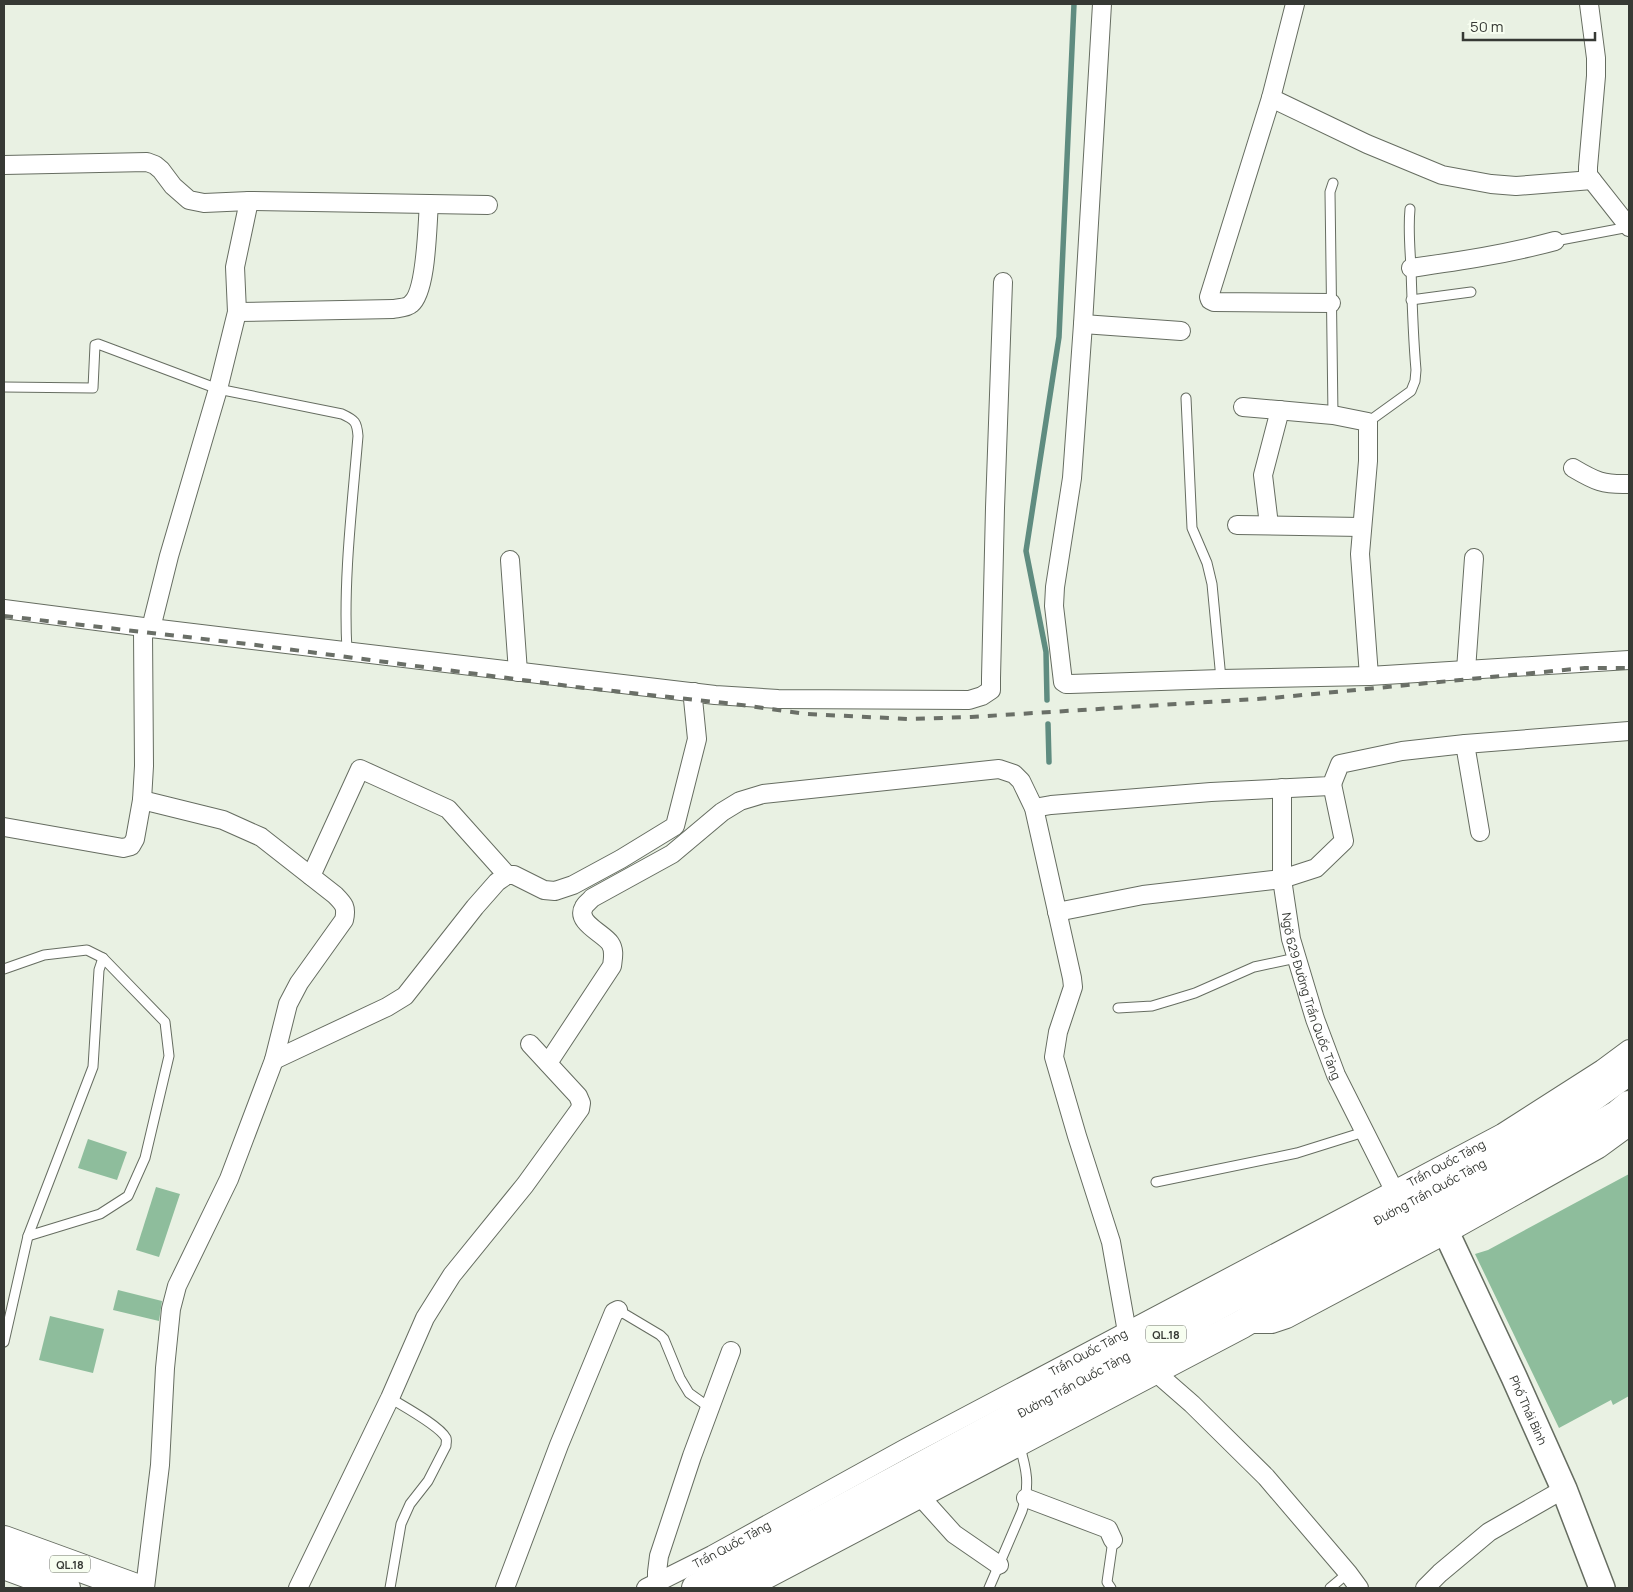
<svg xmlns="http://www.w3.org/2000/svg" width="1633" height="1592" font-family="Manrope,sans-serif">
  <rect width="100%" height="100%" fill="#e9f1e3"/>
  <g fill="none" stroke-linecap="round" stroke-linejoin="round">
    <g stroke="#5f8c80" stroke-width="5.5">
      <polyline points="1047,700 1046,652 1026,551 1059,337 1074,4"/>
      <polyline points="1048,724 1049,762"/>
    </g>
  </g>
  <g fill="#8ebd9c">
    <polygon points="88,1139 127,1152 117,1180 78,1168"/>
    <polygon points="1629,1174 1629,1396 1613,1405 1611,1400 1559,1428 1475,1254 1488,1250"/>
    <polygon points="156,1187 180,1194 159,1257 136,1250"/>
    <polygon points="118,1290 162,1301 159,1321 113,1310"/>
    <polygon points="50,1316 104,1329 93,1373 39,1360"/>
  </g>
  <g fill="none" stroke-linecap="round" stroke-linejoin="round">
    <defs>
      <g id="lane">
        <polyline points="1333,183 1330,192 1333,415"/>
        <polyline points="1555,241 1629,227"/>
        <polyline points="1411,300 1471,292"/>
        <path d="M 4,387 L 93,388 L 95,345 L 98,344 L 218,389 L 342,414 C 355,420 357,422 358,436 C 352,508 343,580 347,651"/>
        <polyline points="1186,398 1192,528 1207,563 1212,584 1221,679"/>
        <path d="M 1368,422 L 1411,391 L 1415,381 L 1416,370 C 1413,336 1412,302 1411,268 C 1410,248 1408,229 1410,209"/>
        <polyline points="4,969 44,955 87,950 103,958 165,1022 169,1056 145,1158 128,1196 100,1214 28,1236"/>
        <polyline points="1118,1008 1152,1006 1172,1000 1195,993 1254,967 1296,958"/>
        <polyline points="1156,1182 1297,1153 1364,1132"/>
        <polyline points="618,1310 660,1335 664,1339 680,1378 689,1393 710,1408"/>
        <polyline points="4,1342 28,1236 93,1067 99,970 103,958"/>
        <path d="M 390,1588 L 401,1524 L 410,1504 L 428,1481 L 446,1446 C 446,1442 447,1441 446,1438 C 440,1426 403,1406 390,1398"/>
        <path d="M 989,1588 L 1022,1511 C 1030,1485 1027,1470 1019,1444"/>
        <polyline points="1111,1588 1107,1582 1113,1540"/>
        <polyline points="1330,1588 1348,1573"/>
      </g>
      <g id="street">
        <polyline points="1102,4 1083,324 1072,478 1055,587 1054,606 1063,682 1066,684 1070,684 1221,679 1369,676 1629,660"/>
        <polyline points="1295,4 1271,98 1209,297 1210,300 1214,302 1331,303"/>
        <polyline points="1589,4 1596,58 1596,76 1588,167 1588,175 1629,227"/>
        <polyline points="1271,98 1367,144 1442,175 1491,184 1516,186 1592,180"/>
        <polyline points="4,165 147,162 155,165 161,170 173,186 189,200 204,203 249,201 488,205"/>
        <path d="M 1411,268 C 1460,261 1507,254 1555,241"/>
        <path d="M 237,312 L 393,309 C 398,308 407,308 411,304 C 427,291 427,225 429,204"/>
        <polyline points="1083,324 1181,331"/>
        <polyline points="1243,407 1333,415 1368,422 1368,461 1360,554 1369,676"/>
        <path d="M 1573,468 C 1595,481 1603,485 1629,484"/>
        <polyline points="1237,525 1361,527"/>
        <polyline points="1269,525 1263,475 1280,410"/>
        <polyline points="510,560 518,672"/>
        <polyline points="4,609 151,628 715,695 778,699 969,700 982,696 991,690 991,678 995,508 1003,282"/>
        <polyline points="1466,670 1474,558"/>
        <polyline points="1465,744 1480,832"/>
        <path id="s1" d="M 1282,788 L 1282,879 L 1291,939 L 1315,1019 L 1336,1075 L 1394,1190"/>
        <path d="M 142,800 L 223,820 L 261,837 L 335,895 C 344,904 347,907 344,920 L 299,983 L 288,1004 L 274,1060 L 229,1179 L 177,1286 L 171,1309 L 165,1368 L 160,1465 L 145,1588"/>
        <polyline points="1034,808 1051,805 1211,792 1330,786 1332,784 1340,764 1402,751 1465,744 1629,731"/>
        <polyline points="4,827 123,848 131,846 135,839 142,800 144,766 143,632 151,628 169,556 218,389 237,312 235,267 249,201"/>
        <polyline points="311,876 360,769 448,809 507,875"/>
        <polyline points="1057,912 1143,895 1282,879 1316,868 1344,841 1332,784"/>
        <polyline points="274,1060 387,1007 405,996 475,907 497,882 507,875 514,875 544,890 555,891 573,885 621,859 675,826 697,739 693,699 694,692"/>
        <path d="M 548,1063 L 612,966 C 613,958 615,950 610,943 C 603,933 575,922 584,907 C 585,904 590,901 592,898 L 672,854 L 722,812 L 740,801 L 763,794 L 999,769 L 1014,774 L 1021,781 L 1034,808 L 1072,978 L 1073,987 L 1058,1032 L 1054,1057 L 1077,1136 L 1111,1242 L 1127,1332"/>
        <polyline points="1245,1324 1272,1324 1287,1319 1447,1234 1599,1149 1629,1127"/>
        <polyline points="1153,1370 1192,1404 1266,1477 1348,1573 1359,1588"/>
        <polyline points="918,1494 954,1534 999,1565"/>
        <polyline points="1026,1498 1108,1529 1113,1540"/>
        <polyline points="298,1588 390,1398 425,1318 452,1275 525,1185 580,1109 581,1103 578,1096 530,1044"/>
        <polyline points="505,1588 559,1445 614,1312 618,1310"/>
        <path id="s2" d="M 646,1588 L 712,1555 L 904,1449 L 1502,1133 L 1602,1069 L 1629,1049"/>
        <polyline points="657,1588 657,1572 659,1556 692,1456 731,1351"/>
        <polyline points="1425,1588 1440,1573 1489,1532 1564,1489"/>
      </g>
      <g id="secondary">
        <path id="s3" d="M 1447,1234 L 1514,1377 L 1564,1489 L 1602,1588"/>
      </g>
      <g id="highway">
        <polyline points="4,1540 136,1588"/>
        <polyline points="4,1565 66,1588"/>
        <path id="s4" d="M 696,1588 L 1491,1158 L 1590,1099 L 1629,1071"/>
        <polyline points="740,1588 1242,1324 1290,1295 1539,1160 1617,1115 1629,1105"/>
      </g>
    </defs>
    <use href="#lane" stroke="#666d61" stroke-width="11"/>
    <use href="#street" stroke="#666d61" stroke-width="20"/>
    <use href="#secondary" stroke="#666d61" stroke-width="28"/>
    <use href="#highway" stroke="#666d61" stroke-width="30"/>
    <use href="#lane" stroke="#fff" stroke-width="9"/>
    <use href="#street" stroke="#fff" stroke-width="18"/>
    <use href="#secondary" stroke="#fff" stroke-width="25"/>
    <use href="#highway" stroke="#fff" stroke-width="28"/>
    <polyline stroke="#6a6f67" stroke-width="4" stroke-dasharray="9 9" stroke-linecap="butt" points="4,616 256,645 576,687 734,704 807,714 908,719 971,717 1272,698 1585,668 1629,668"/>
  </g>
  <g text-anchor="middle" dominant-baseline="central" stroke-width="4" stroke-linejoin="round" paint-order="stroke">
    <g fill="#f7fef0" stroke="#70746c" stroke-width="1">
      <rect x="1146" y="1325.5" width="40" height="17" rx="4"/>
      <rect x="50" y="1555.5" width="40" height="17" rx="4"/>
    </g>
    <g font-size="11" font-weight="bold" fill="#363934">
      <text x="1166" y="1334">QL.18</text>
      <text x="70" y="1564">QL.18</text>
    </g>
    <g font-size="12" fill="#363934" stroke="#f7fef0">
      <text stroke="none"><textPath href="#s1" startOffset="212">Ngõ 629 Đường Trần Quốc Tảng</textPath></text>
      <text stroke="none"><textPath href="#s2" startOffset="906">Trần Quốc Tảng</textPath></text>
      <text stroke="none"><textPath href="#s4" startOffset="834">Đường Trần Quốc Tảng</textPath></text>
      <text stroke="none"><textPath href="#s2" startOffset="501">Trần Quốc Tảng</textPath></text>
      <text stroke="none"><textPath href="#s4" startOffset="429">Đường Trần Quốc Tảng</textPath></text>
      <text stroke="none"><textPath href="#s3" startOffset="194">Phố Thái Bình</textPath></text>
      <text stroke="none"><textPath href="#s2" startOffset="96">Trần Quốc Tảng</textPath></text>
    </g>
  </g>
  <rect width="1633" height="1592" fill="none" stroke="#363934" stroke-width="10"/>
  <path d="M1463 32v8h132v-8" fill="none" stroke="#363934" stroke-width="2.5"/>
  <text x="1470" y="32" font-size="15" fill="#363934" stroke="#f7fef0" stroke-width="4" paint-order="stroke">50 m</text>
</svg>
